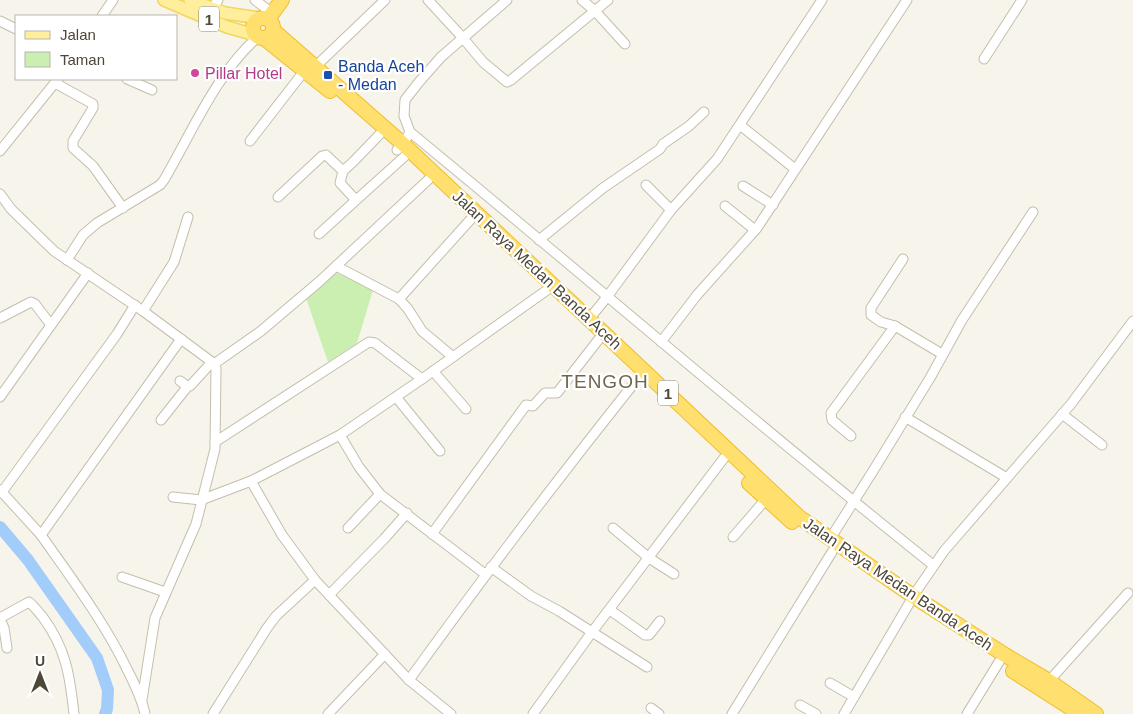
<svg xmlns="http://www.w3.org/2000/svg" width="1133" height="714" font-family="Helvetica,sans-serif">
  <rect width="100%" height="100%" fill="#f7f5eb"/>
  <polygon fill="#cbefb0" points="335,272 373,290 357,343 328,362 306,298"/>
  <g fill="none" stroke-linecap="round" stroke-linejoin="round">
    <polyline stroke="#a2ccf9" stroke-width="12" points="0,527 28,560 97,658 108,690 107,709 105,714"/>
    <defs>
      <g id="minor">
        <polyline points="255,0 272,13"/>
        <polyline points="428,0 463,38 483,62 507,82 511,80 608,0"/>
        <polyline points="582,0 595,11 625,44"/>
        <polyline points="212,9 218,0"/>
        <polyline points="102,16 113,0"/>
        <polyline points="0,21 16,29"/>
        <polyline points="984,59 1022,0"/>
        <polyline points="316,66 385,0"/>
        <polyline points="127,79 152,90"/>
        <polyline points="55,83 93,104 93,108 73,141 73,148 93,166 123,208"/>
        <polyline points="740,125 795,169"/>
        <path d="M 410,132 C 585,276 756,424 933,565"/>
        <polyline points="250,141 305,70"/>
        <polyline points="397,150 403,144 410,132 404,116 405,100 419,82 441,57 507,0"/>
        <polyline points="0,151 58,79"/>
        <polyline points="646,185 671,210"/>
        <polyline points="743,186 773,205"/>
        <polyline points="0,194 11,209 54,251 143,311 212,362 216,368 215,449 196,524 155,618 142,700"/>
        <polyline points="278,197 322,156 326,155 343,171 353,162 380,134"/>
        <polyline points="354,202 404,157"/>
        <polyline points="725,206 755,230"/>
        <polyline points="319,234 354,202 354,198 340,183 343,171"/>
        <polyline points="539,240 603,188 660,149 663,144 689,126 704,112"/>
        <polyline points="903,259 871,308 871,315 881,322 895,326 942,354"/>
        <path d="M 67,260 L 83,235 L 97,223 L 160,185 L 164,180 C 191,134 217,72 258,37"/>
        <polyline points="336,266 399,299 471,219"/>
        <polyline points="399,299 408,309 422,331 453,357"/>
        <polyline points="143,311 174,262 188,217"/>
        <polyline points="0,318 31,302 35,304 51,325"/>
        <polyline points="590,318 607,297 671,210 717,159 822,0"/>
        <polyline points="661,342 697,295 757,228 907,0"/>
        <polyline points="214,364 261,331 320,281 428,180"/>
        <polyline points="433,371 466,409"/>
        <polyline points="180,381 187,386 190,386 212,362"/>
        <polyline points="0,397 88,273"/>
        <polyline points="396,397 440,451"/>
        <polyline points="1062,414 1102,445"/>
        <polyline points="905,417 1007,478"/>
        <polyline points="161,420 188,386"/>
        <polyline points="340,435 359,467 380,494 485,574"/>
        <polyline points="851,436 832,420 831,413 895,326"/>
        <polyline points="215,442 369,342 375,343 422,379"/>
        <polyline points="251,481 282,535 315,580 409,680 451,714"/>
        <polyline points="0,490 41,535 181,339"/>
        <polyline points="2,492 117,334 135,305"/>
        <polyline points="173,497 201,500 251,481 340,435 422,379 547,290"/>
        <polyline points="348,528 380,494"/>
        <polyline points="613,528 649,558 674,574"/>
        <polyline points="432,534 526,405 533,406 545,393 557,393 599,339"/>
        <path d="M 41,535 C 72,579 105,623 128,671 C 135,685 142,699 145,714"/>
        <polyline points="733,537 766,499"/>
        <polyline points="830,539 873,471 930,378 962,320 1033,212"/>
        <polyline points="491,567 531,596 559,611 647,667"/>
        <polyline points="122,577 165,592"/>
        <polyline points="329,595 384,539 407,513"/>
        <polyline points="913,596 944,551 1071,404 1133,321"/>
        <polyline points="610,610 645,635 649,635 660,621"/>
        <path d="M 0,618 L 29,602 C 34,606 38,612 42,616 C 66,648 70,676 74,714"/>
        <polyline points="0,619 4,628 7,648"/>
        <path d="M 409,680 C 483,577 560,476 639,377"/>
        <polyline points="1049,681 1128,593"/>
        <polyline points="830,683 854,697"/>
        <polyline points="800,705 816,714"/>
        <polyline points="651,708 659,714"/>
        <polyline points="213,714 267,628 276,616 315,580"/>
        <polyline points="328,714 385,654"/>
        <polyline points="533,714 592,632 724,458"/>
        <polyline points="732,714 832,552"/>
        <polyline points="844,714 910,602"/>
        <polyline points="967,714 999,662"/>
      </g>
      <g id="major">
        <polyline points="164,0 227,27 255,35"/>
        <polyline points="190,0 225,13 259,18"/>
      </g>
      <g id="highway">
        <circle cx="263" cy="28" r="10"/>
        <polyline points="268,19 282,0"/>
        <polyline points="273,30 403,144 799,517 913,596 1005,655 1049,681 1096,714"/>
        <polyline points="264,38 330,91"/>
        <polyline points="749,483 792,522"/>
        <polyline points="1013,671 1080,714"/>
      </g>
    </defs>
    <use href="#minor" stroke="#c4beac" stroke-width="11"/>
    <use href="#major" stroke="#f2d65e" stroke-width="14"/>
    <use href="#highway" stroke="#efbe2c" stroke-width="16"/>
    <use href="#minor" stroke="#fff" stroke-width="9"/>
    <use href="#major" stroke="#ffee9c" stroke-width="11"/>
    <use href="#highway" stroke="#ffdf6e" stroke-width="14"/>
  </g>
  <circle fill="#d1479c" stroke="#fff" stroke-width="2" cx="195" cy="73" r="5"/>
  <rect fill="#1a4fb4" stroke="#fff" stroke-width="2" x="323" y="70" width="10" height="10" rx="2.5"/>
  <g text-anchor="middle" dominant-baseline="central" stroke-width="4.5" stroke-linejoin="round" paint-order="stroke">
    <g fill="#fff" stroke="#827e73" stroke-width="1">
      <rect x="199" y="6.5" width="20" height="25" rx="4"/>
      <rect x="658" y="380.5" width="20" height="25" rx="4"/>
    </g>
    <g font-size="15" font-weight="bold" fill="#4d4737">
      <text x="209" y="19">1</text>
      <text x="668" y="393">1</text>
    </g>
    <g font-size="16" fill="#164399" stroke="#fff" text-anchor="start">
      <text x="338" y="66">Banda Aceh<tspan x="338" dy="18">- Medan</tspan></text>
    </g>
    <g font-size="16" fill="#b23c85" stroke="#fff" text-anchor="start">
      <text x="205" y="73">Pillar Hotel</text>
    </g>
    <g font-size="16" fill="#4d4737" stroke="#fff">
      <text transform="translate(537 270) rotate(43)">Jalan Raya Medan Banda Aceh</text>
      <text transform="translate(898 584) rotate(34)">Jalan Raya Medan Banda Aceh</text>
    </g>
    <g font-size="19" letter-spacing="1" fill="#71664d" stroke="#fff">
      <text x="605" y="381">TENGOH</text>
    </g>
  </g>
  <rect x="15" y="15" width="162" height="65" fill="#ffffff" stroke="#b8b5af"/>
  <rect x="25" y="31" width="25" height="8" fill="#ffee9c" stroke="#b8b5af"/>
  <text x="60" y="40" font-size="15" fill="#4d4737">Jalan</text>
  <rect x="25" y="52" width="25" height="15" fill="#cbefb0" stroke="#b8b5af"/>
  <text x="60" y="65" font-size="15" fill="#4d4737">Taman</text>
  <g transform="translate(40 674)" stroke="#ffffff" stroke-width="4" paint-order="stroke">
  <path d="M0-4L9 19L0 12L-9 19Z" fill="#4d4737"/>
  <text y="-8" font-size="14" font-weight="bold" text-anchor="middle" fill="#4d4737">U</text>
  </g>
</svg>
